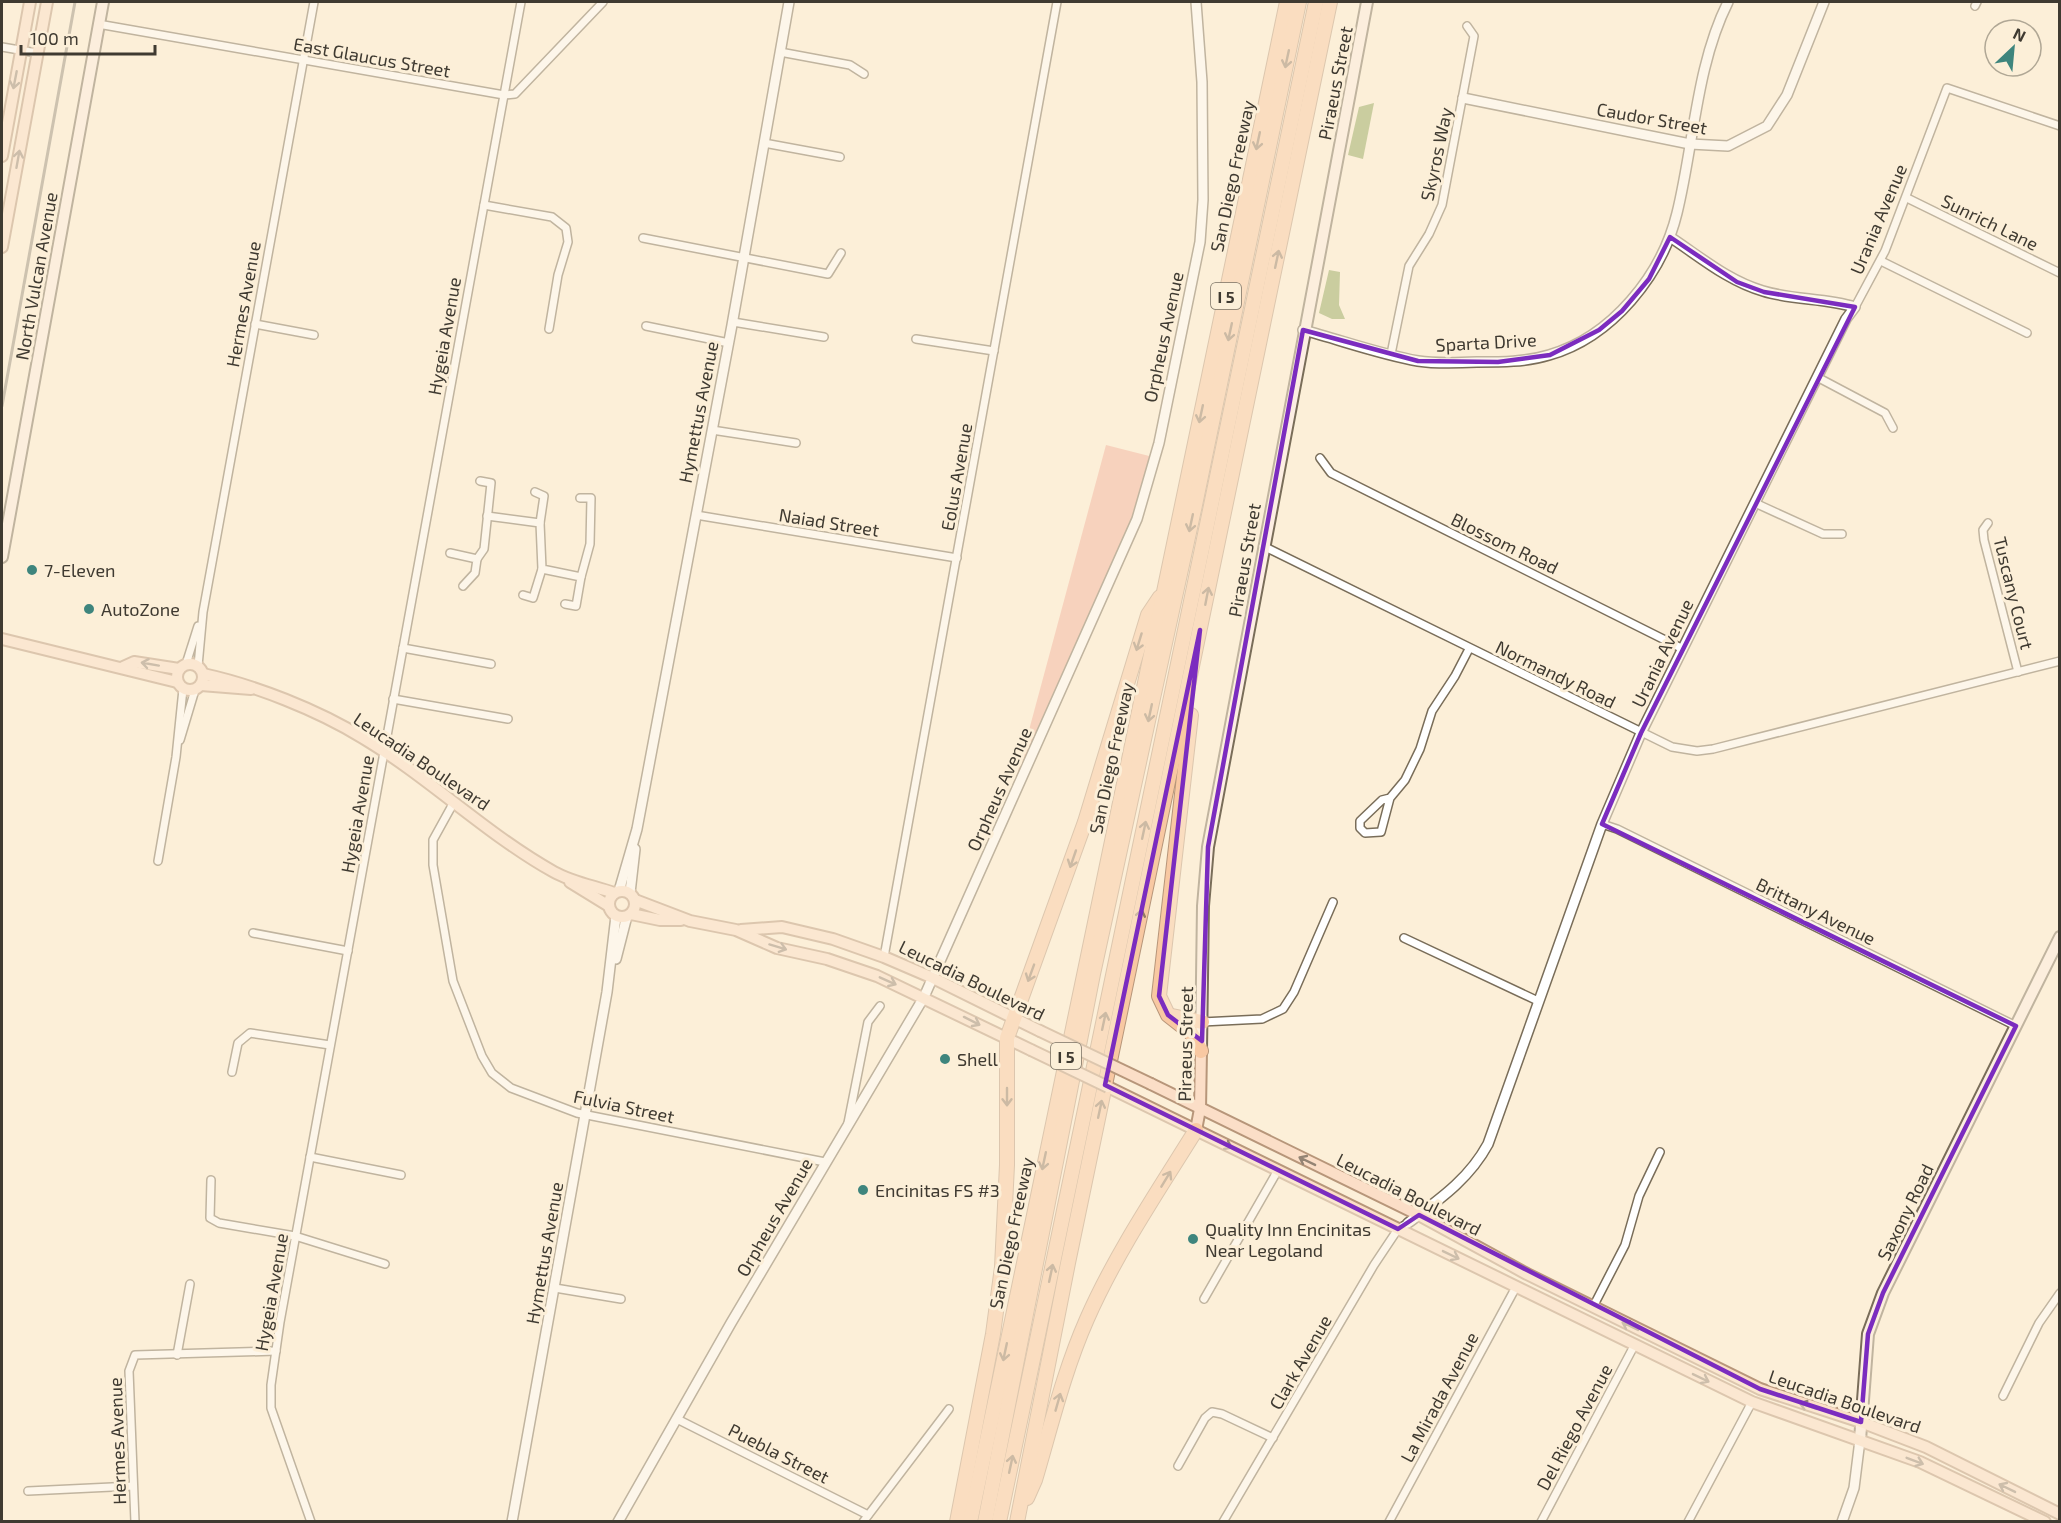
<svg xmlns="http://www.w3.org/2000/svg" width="2061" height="1523" font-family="'Exo 2',sans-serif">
  <rect width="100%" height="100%" fill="#fcefd8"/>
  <polygon fill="#f1b09b" points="1106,445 1157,458 1154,473 1005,819"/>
  <g fill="#8ea45a">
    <polygon points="1374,103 1363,159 1348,155 1359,107"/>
    <polygon points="1329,270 1340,272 1339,305 1345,319 1332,319 1319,313"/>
  </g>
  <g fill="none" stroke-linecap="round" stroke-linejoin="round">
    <defs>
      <g id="minor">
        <polyline points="1975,6 1977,2"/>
        <polyline points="98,24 504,95 515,94 603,2"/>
        <polyline points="2,47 37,53"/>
        <polyline points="780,52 850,65 864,74"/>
        <polyline points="764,143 840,157"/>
        <polyline points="1907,198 2060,273"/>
        <polyline points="484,205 552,217 566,228 568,242 558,275 549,329"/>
        <polyline points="643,238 828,274 841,253"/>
        <polyline points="1881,261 2027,333"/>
        <polyline points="1855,307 1885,251 1947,88 2060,126"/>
        <polyline points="733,322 824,337"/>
        <polyline points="255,324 314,335"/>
        <polyline points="646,326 729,343"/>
        <polyline points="916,339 994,351"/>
        <polyline points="1391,354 1409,266 1429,234 1442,205 1474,36 1467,26"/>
        <polyline points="1817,377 1885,413 1893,428"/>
        <polyline points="712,430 796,443"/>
        <polyline points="1320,458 1331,473 1683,649"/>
        <polyline points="535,492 544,496 540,523"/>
        <polyline points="580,498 591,498 590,544 581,577"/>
        <polyline points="1755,503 1823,534 1842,534"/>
        <polyline points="696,515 957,558"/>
        <polyline points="487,516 540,523 542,569 581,577 576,606 565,604"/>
        <polyline points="1988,523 1983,530 1984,540 2018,672"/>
        <polyline points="1263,546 1672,747 1697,751 1713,749 2060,661"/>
        <polyline points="450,553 477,559 475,573 463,586"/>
        <polyline points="477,559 484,549 491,483 480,481"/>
        <polyline points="523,595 533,598 542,569"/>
        <polyline points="403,648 491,664"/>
        <polyline points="186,664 198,626"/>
        <polyline points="198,666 203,612 314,2"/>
        <polyline points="393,699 508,719"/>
        <polyline points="180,740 195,690"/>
        <polyline points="1390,798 1382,800 1360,821 1360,828 1365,833 1381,832 1390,798 1405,780 1420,749 1432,711 1455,676 1469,649"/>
        <polyline points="454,802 433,840 433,865 453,981 482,1056 492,1073 511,1088 577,1113 825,1162"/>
        <polyline points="1602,824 1617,829 2016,1026"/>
        <polyline points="158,861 176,757 183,689"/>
        <polyline points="253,933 348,951"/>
        <polyline points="1404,938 1538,1001"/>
        <polyline points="884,957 1057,2"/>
        <polyline points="1202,1022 1262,1019 1283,1009 1294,992 1333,902"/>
        <polyline points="232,1072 238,1043 250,1033 330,1045"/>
        <polyline points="848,1123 868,1022 880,1006"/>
        <polyline points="310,1157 401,1175"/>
        <polyline points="211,1180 210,1218 219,1223 295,1236 385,1264"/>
        <polyline points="555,1288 621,1299"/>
        <polyline points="1204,1299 1278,1170"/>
        <polyline points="1593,1307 1625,1245 1639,1196 1660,1152"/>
        <polyline points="177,1355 190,1284"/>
        <polyline points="2003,1396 2039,1323 2060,1293"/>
        <polyline points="677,1419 868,1515"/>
        <polyline points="1178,1466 1205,1418 1212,1412 1222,1414 1273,1438"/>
        <polyline points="28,1491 133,1486"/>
        <polyline points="135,1522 129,1371 135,1355 276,1351"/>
        <polyline points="311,1522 271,1408 271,1385 280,1322 521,2"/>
        <polyline points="863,1522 949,1409"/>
        <polyline points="1223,1522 1374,1265 1398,1229 1408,1223"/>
        <polyline points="1389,1522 1516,1287"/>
        <polyline points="1541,1522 1634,1346"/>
        <polyline points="1688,1522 1752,1402"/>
      </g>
      <g id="tertiary">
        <polyline points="1463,98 1690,144 1728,146 1767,126 1787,95 1824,2"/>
        <path d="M 1303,330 C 1341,340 1379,354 1418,361 C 1437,364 1457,363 1477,362 C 1501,362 1526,362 1549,355 C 1612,337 1662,275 1677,213 C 1694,144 1696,66 1728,2"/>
        <polyline points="619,891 637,829 732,325 789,2"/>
        <polyline points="630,893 635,849"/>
        <polyline points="616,959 627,916"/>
        <path d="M 1408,1223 C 1440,1199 1469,1179 1488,1144 L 1602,824 L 1641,733 L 1846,319 L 1855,307 C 1825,298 1792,300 1763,291 C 1728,281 1699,256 1670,237"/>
        <polyline points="512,1522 607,992 616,916"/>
        <polyline points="618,1522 731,1323 924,997 1137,519 1159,443 1200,242 1203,200 1202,82 1196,2"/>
        <polyline points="1842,1522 1854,1488 1860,1440"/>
      </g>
      <g id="secondary">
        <polyline points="2,557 103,2"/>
        <polyline points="1201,1050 1203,906 1208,847 1367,2"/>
        <polyline points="1860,1440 1868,1334 1883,1293 2060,937"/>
      </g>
      <g id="primary">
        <polyline points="2,156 30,2"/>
        <polyline points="2,247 47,2"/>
        <polyline points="2,639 177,682"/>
        <circle cx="190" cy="677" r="13"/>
        <polyline points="123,667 134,662 179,669"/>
        <path d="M 203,674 C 254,685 318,710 363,738 C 430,778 486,834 554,872 C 572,882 594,886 614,893"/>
        <polyline points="201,685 251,689"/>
        <polyline points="570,882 609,906"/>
        <circle cx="622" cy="904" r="13"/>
        <polyline points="635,900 690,921 736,930 777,948 827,959 877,976 1031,1050"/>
        <polyline points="631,914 660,920 681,920"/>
        <polyline points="741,930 782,927 833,939 884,957 933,978 1040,1031"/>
        <polyline points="1151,1084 1419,1215 1527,1274 1760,1389 1861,1422 1926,1447 2060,1514"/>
        <polyline points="1108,1087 1752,1402 1920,1462 2045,1522"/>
        <polyline points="1196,1130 1200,1109 1201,1051"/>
      </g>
      <g id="motorway">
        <polyline points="1191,715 1159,996 1168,1015 1191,1033 1201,1051"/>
        <polyline points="1172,1016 1202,1022"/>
        <path d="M 1027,1498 L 1035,1480 C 1051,1426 1064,1371 1087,1319 C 1116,1253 1158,1191 1196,1130"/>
        <polyline points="957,1522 993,1334 1002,1267 1007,1165 1007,1038 1085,822 1148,615 1160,597"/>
        <polyline points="970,1522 1287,2"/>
        <polyline points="985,1522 1093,974 1195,505 1299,2"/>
        <polyline points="999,1522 1316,2"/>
        <polyline points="1017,1522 1068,1263 1330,2"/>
      </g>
    </defs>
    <use href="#minor" stroke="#796d59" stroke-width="10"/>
    <use href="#tertiary" stroke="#796d59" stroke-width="12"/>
    <use href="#secondary" stroke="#796d59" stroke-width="14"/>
    <use href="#primary" stroke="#b7967a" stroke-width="14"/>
    <use href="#motorway" stroke="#b7967a" stroke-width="16"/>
    <use href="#minor" stroke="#fff" stroke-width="7"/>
    <use href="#tertiary" stroke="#fff" stroke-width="9"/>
    <use href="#secondary" stroke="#fdeee3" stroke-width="10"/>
    <use href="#primary" stroke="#fbdec7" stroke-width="10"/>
    <use href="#motorway" stroke="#f8c8a2" stroke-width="14"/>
    <polyline stroke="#948c7c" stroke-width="3" points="2,406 75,2"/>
    <defs>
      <g id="primary-bridge">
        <polyline points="1040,1031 1151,1084"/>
        <polyline points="1031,1050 1108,1087"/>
      </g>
    </defs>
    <use href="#primary-bridge" stroke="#b7967a" stroke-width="14" stroke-linecap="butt"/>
    <use href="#primary-bridge" stroke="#fbdec7" stroke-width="10"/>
  </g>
  <defs><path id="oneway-shaft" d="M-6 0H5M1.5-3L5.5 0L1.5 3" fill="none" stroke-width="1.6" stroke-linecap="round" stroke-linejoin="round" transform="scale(1.5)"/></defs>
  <g stroke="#927a64">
    <use href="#oneway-shaft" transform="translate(1287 59) rotate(102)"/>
    <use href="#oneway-shaft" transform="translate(1258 141) rotate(102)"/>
    <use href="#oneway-shaft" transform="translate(1277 259) rotate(-78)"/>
    <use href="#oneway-shaft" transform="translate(1230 332) rotate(102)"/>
    <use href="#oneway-shaft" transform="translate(1201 414) rotate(102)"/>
    <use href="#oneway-shaft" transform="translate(1191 523) rotate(102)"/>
    <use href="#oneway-shaft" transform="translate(1207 596) rotate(-79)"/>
    <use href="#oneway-shaft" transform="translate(1139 642) rotate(107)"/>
    <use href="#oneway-shaft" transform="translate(1150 713) rotate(102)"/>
    <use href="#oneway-shaft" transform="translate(1144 830) rotate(-78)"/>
    <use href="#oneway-shaft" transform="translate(1073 859) rotate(109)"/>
    <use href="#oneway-shaft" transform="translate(1140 918) rotate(-78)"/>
    <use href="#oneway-shaft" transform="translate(1031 973) rotate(110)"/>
    <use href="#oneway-shaft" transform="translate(1104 1021) rotate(-78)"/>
    <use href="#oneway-shaft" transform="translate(1007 1097) rotate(90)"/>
    <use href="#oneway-shaft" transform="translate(1100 1109) rotate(-78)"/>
    <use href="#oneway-shaft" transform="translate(1044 1161) rotate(102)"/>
    <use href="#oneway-shaft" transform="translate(1166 1179) rotate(-59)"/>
    <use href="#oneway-shaft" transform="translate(1051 1273) rotate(-78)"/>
    <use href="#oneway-shaft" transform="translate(1005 1352) rotate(102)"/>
    <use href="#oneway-shaft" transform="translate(1058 1402) rotate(-74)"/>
    <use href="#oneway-shaft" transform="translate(1011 1464) rotate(-78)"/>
  </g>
  <g stroke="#948474">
    <use href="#oneway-shaft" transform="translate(15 80) rotate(101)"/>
    <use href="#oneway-shaft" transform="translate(18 159) rotate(-80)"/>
    <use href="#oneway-shaft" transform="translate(150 664) rotate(-170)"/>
    <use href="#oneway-shaft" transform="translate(778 947) rotate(17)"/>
    <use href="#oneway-shaft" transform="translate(888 981) rotate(24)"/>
    <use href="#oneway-shaft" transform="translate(972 1021) rotate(27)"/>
    <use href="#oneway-shaft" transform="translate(1224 1144) rotate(26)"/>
    <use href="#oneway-shaft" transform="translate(1307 1161) rotate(-154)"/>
    <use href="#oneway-shaft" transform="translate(1451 1255) rotate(26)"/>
    <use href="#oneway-shaft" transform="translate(1630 1326) rotate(-154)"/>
    <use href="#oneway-shaft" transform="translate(1701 1378) rotate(26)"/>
    <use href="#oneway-shaft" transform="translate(1808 1406) rotate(-161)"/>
    <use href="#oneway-shaft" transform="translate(1915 1461) rotate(21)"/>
    <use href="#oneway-shaft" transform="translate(2007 1488) rotate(-154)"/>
  </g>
  <path d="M0 0H2061V1523H0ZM 1670,237 L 1737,282 L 1764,292 L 1855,307 L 1641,733 L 1602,824 L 2016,1026 L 1883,1293 L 1868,1334 L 1861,1422 L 1760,1389 L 1419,1215 L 1398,1229 L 1105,1085 L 1200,630 L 1159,996 L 1168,1015 L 1202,1041 L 1208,847 L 1303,330 L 1418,361 L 1498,362 L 1550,355 L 1599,330 L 1622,311 L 1649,279 Z" fill="#fcefd8" fill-opacity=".55" fill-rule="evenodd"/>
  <path fill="none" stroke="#7b2cbf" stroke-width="4.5" stroke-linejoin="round" d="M 1670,237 L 1737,282 L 1764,292 L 1855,307 L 1641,733 L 1602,824 L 2016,1026 L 1883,1293 L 1868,1334 L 1861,1422 L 1760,1389 L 1419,1215 L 1398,1229 L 1105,1085 L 1200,630 L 1159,996 L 1168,1015 L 1202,1041 L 1208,847 L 1303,330 L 1418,361 L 1498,362 L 1550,355 L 1599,330 L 1622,311 L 1649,279 Z"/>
  <g fill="#3e857d" stroke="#fcefd8" stroke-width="2">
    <circle cx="32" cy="570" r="6"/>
    <circle cx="89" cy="609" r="6"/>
    <circle cx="945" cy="1059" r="6"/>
    <circle cx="863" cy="1190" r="6"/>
    <circle cx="1193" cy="1239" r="6"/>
  </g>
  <g text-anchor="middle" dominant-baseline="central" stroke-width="6" stroke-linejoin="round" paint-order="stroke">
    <g fill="#fcefd8" stroke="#787063" stroke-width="1.5">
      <rect x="1211" y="283" width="30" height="26" rx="4.5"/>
      <rect x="1051" y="1043" width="30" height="26" rx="4.5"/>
    </g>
    <g font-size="16" font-weight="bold" fill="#3f3a31">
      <text x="1226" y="296">I 5</text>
      <text x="1066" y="1056">I 5</text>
    </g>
    <g font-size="18" fill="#3f3a31" stroke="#fcefd8">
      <text transform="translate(372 57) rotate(10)">East Glaucus Street</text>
      <text transform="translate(1335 83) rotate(-79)">Piraeus Street</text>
      <text transform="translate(1652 118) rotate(10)">Caudor Street</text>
      <text transform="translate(1436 154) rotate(-78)">Skyros Way</text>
      <text transform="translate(1232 176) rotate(-78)">San Diego Freeway</text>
      <text transform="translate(1878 219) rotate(-67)">Urania Avenue</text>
      <text transform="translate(1990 222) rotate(26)">Sunrich Lane</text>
      <text transform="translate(36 276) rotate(-80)">North Vulcan Avenue</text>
      <text transform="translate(243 304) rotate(-80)">Hermes Avenue</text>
      <text transform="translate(444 336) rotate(-80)">Hygeia Avenue</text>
      <text transform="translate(1163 337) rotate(-78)">Orpheus Avenue</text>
      <text transform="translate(1486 342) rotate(-3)">Sparta Drive</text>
      <text transform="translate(698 412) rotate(-79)">Hymettus Avenue</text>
      <text transform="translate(956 477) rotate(-80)">Eolus Avenue</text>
      <text transform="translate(829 522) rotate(9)">Naiad Street</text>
      <text transform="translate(1505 543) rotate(26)">Blossom Road</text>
      <text transform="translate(1244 560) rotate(-80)">Piraeus Street</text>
      <text transform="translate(2014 593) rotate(76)">Tuscany Court</text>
      <text transform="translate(1662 653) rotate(-64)">Urania Avenue</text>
      <text transform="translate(1556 674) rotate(26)">Normandy Road</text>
      <text transform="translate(1111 758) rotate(-78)">San Diego Freeway</text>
      <text transform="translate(422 761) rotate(34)">Leucadia Boulevard</text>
      <text transform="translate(999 789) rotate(-66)">Orpheus Avenue</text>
      <text transform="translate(357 814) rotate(-80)">Hygeia Avenue</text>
      <text transform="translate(1816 911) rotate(26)">Brittany Avenue</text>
      <text transform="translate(972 980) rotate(26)">Leucadia Boulevard</text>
      <text transform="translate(1185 1044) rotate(-89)">Piraeus Street</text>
      <text transform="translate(624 1106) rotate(12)">Fulvia Street</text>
      <text transform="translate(1409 1194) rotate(27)">Leucadia Boulevard</text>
      <text transform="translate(1905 1212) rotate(-64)">Saxony Road</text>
      <text transform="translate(774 1217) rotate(-60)">Orpheus Avenue</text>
      <text transform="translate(1011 1233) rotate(-78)">San Diego Freeway</text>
      <text transform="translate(544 1253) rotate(-80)">Hymettus Avenue</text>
      <text transform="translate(271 1292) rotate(-80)">Hygeia Avenue</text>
      <text transform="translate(1300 1362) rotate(-60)">Clark Avenue</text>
      <text transform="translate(1439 1397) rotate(-62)">La Mirada Avenue</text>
      <text transform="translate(1845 1401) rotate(19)">Leucadia Boulevard</text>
      <text transform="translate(1574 1427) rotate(-62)">Del Riego Avenue</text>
      <text transform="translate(117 1441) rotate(-92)">Hermes Avenue</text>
      <text transform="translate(779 1453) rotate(27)">Puebla Street</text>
    </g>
    <g font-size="18" fill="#3f3a31" stroke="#fcefd8" text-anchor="start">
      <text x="44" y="570">7-Eleven</text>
      <text x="101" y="609">AutoZone</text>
      <text x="957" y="1059">Shell</text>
      <text x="875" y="1190">Encinitas FS #3</text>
      <text x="1205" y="1229">Quality Inn Encinitas<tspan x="1205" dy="21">Near Legoland</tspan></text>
    </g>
  </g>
  <rect width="2061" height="1523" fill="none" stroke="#3f3a31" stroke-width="6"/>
  <g transform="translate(2013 48) rotate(26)"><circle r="28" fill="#fcefd8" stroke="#b0a795" stroke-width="1.5"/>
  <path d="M0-4.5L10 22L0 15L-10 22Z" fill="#3e857d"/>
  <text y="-9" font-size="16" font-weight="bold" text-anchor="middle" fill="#3f3a31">N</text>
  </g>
  <path d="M21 45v9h134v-9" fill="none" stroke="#3f3a31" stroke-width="3"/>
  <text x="30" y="45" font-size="18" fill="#3f3a31" stroke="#fcefd8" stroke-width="4.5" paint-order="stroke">100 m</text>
</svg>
